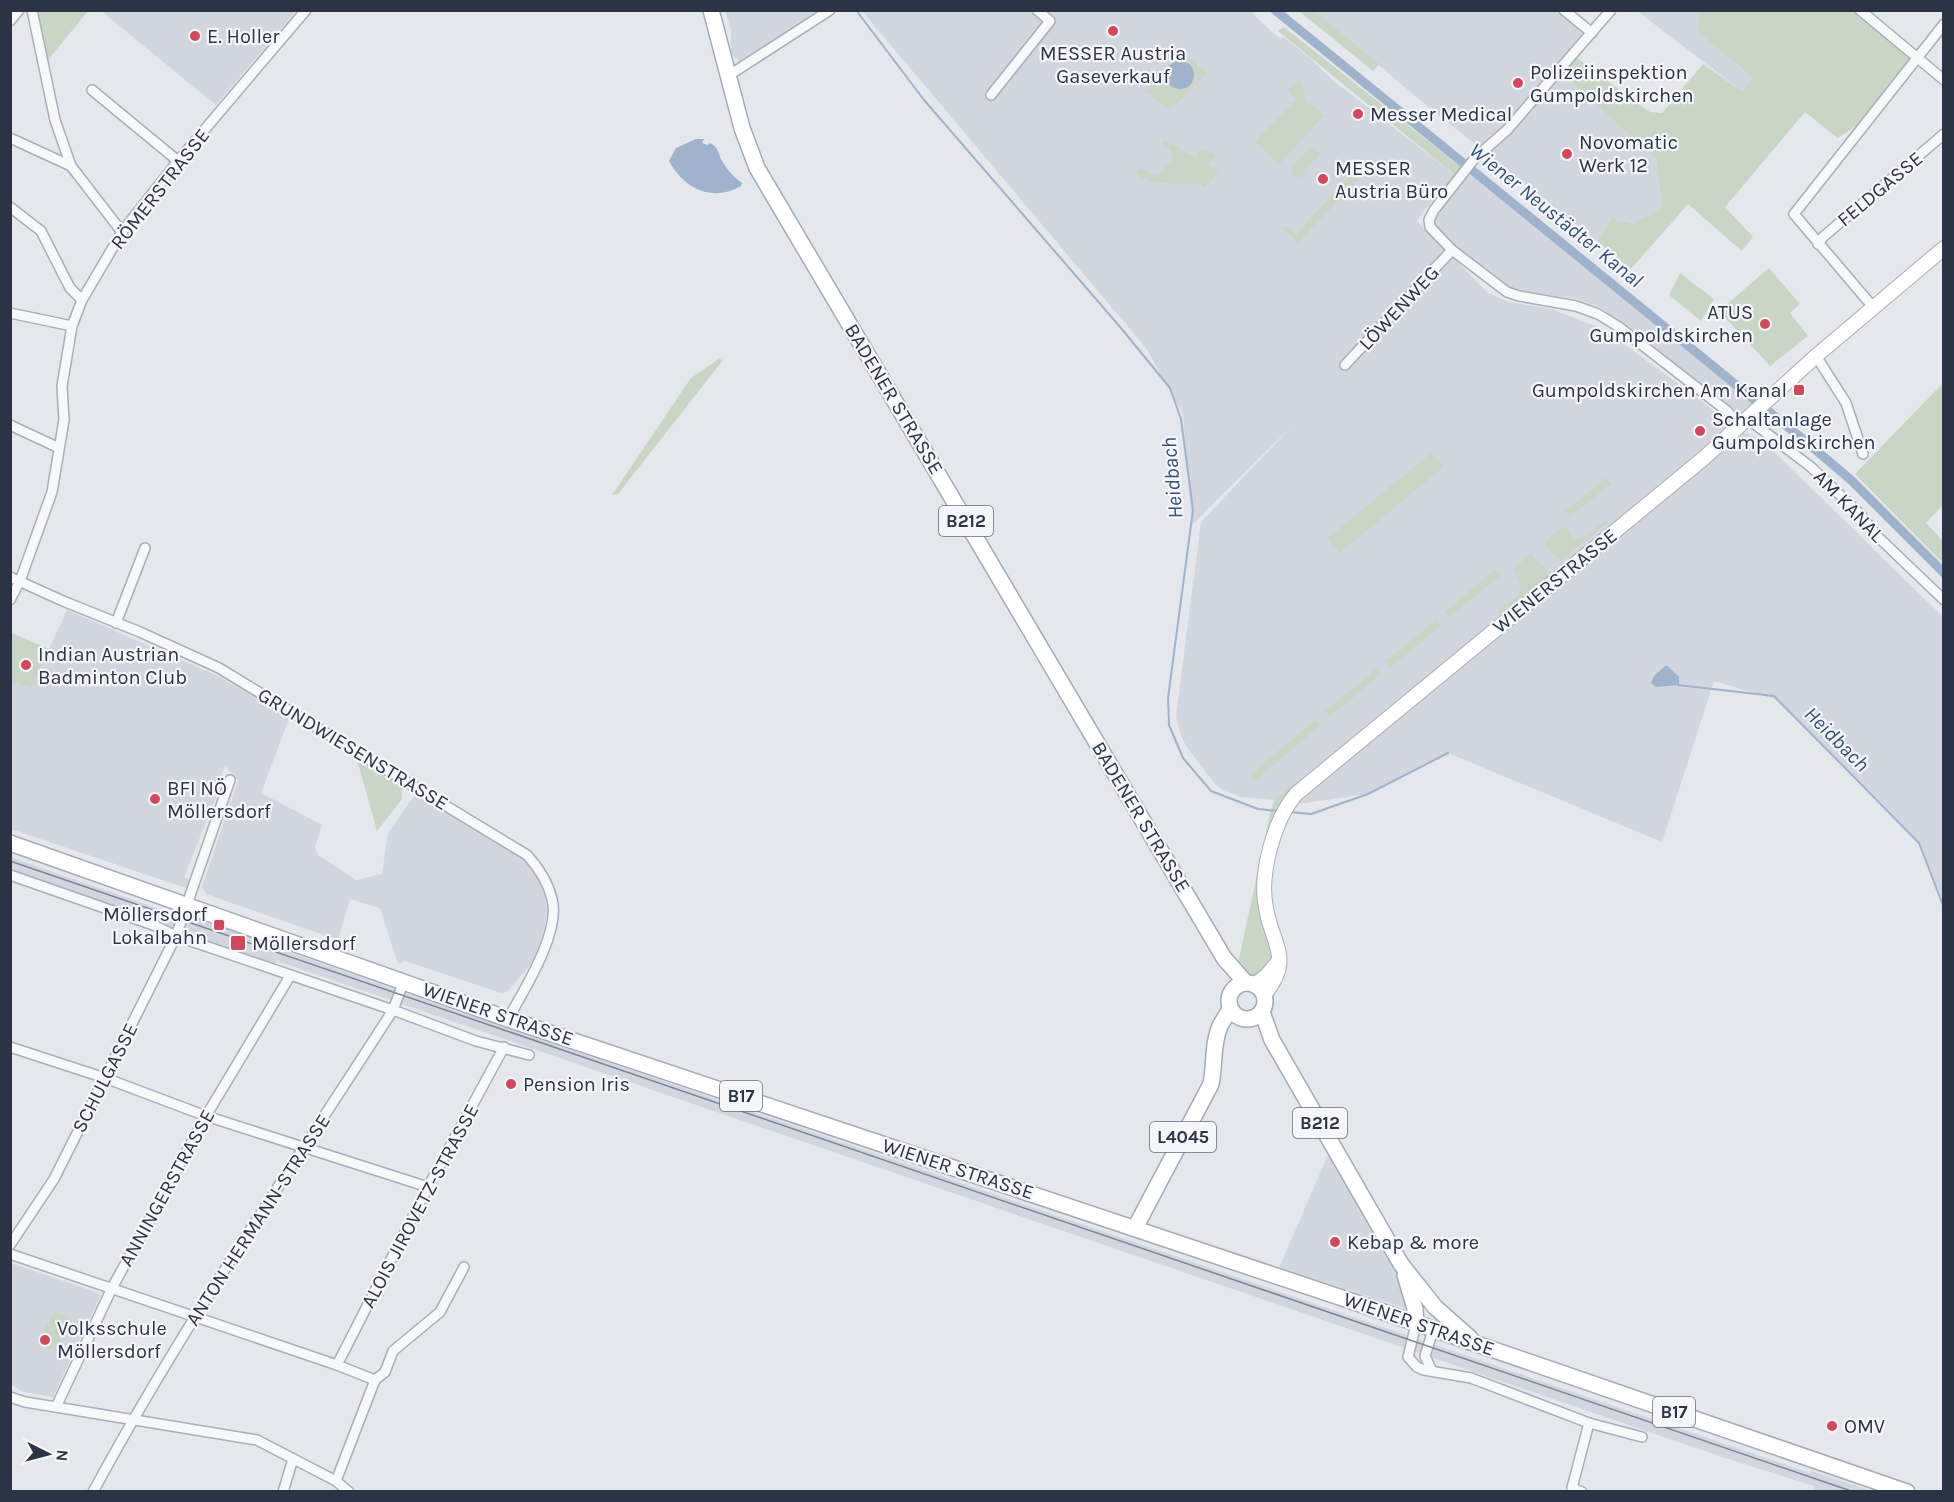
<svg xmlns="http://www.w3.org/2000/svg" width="1954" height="1502" font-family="Karla,sans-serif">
  <rect width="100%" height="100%" fill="#e4e7ec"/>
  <g fill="#d2d6de">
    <polygon points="101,11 296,11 216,105"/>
    <polygon points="725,11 725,10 820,11 740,61 731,54 731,29"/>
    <polygon points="862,11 1256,11 1253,14 1273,33 1281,39 1283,37 1309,57 1330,78 1456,176 1425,209 1417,221 1488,293 1509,302 1552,309 1605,330 1712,409 1717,416 1718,424 1760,438 1943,617 1943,900 1916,839 1775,699 1714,681 1662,842 1448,753 1368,794 1297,804 1293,784 1274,800 1241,797 1222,790 1215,784 1186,746 1180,733 1176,716 1201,522 1295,423 1192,525 1183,414 1146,348"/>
    <polygon points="1315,11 1556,11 1592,39 1563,75 1656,159 1662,207 1634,224 1611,218 1597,241 1427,106"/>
    <polygon points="1637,11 1699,11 1698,32 1753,78 1742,91"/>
    <polygon points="1469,174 1757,401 1739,419 1600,307 1578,299 1508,289 1452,243 1429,220"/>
    <polygon points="67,610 218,676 290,716 261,793 322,825 315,847 318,855 356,880 382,874 388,833 414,796 420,795 523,857 537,874 545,892 547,913 545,927 535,959 508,991 501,993 405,961 398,964 380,908 350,899 338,940 206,894 202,887 238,781 225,766 217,785 217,795 184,877 191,880 189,889 11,829 11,633 49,649"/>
    <polygon points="10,857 191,920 196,917 281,946 281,949 391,988 1810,1473 1812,1471 1871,1491 1819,1492 1813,1490 1814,1486 1725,1458 277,961 275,965 188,935 186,932 11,871"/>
    <polygon points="1328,1155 1357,1197 1395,1270 1409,1305 1408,1309 1279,1268"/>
    <polygon points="10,1263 99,1293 100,1296 53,1397 23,1392 11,1384"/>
  </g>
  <g fill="#c9d6c5">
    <polygon points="38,11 88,11 47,61"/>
    <polygon points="1299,11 1315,11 1379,64 1373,71"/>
    <polygon points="1699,11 1875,11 1869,18 1913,57 1860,123 1838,138 1805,112 1725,207 1753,237 1742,251 1688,204 1631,269 1597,241 1611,218 1634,224 1662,207 1656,159 1562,74 1576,57 1644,108 1650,112 1662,113 1703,64 1742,91 1753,78 1698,32"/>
    <polygon points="1284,27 1462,168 1456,176 1278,31"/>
    <polygon points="1186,56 1207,73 1173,108 1166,108 1144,90 1151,88 1168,69 1166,73 1187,88 1193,81 1180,61 1175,62"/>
    <polygon points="1296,81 1301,81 1306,101 1325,115 1279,164 1255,142 1296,99 1288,91"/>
    <path d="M 1164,140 L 1195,157 L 1201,149 L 1216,154 L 1209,164 L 1218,171 L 1205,188 L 1200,184 C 1178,183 1153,187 1134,173 L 1140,167 C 1159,181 1160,175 1173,157 L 1171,149 L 1161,143 Z"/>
    <polygon points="1310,148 1314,148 1320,154 1303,172 1305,174 1301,177 1293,176 1291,168"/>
    <polygon points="1354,171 1360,177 1298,243 1283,229 1286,226 1296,234"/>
    <polygon points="1769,268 1800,304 1790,313 1808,336 1770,366 1719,311"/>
    <polygon points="1680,273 1714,299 1701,321 1669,295"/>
    <polygon points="719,359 723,360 618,494 612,495 691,378"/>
    <polygon points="1943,383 1943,505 1926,523 1943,541 1943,563 1855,474"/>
    <polygon points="1431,453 1443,467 1340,553 1328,538"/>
    <polygon points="1606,478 1611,484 1570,517 1565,511"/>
    <path d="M 1606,520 L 1609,522 L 1561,561 L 1546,547 L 1545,541 L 1561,528 L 1566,528 L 1575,539 C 1588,538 1597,527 1606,520 Z"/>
    <polygon points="1531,554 1544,567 1548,576 1547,581 1504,618 1498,611 1519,594 1521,589 1513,568"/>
    <polygon points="1496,569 1501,575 1450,617 1445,611"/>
    <polygon points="1437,619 1442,625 1391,667 1386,661"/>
    <polygon points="11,633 49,649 31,688 11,681"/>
    <polygon points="1376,669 1381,674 1330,717 1325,711"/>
    <polygon points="1316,719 1321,725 1256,780 1251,774"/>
    <polygon points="356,756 402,785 402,799 377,831"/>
    <polygon points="1293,784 1297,788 1269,835 1273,953 1270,964 1257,976 1248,975 1237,968 1270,814 1274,800"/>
    <polygon points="54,1311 71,1319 55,1351 38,1343"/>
  </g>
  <g fill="#9fb4cc">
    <circle cx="1180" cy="75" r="14"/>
    <path d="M 696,139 L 704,139 L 702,143 L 708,145 L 710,143 C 718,147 718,152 721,159 C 726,168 733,177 742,183 L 741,186 C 713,202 685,190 669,161 L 676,148 Z"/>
    <polygon points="1665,666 1668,666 1679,677 1679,685 1656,687 1651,683 1654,676"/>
  </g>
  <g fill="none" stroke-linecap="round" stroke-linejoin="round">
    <g stroke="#9fb4cc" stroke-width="2">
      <polyline points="856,10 924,100 1121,328 1170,388 1181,419 1193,510 1168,698 1169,725 1183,758 1211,791 1258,809 1278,811"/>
      <polyline points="1678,685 1774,696 1919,843 1944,908"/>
      <polyline points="1289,812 1311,814 1368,794 1448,753"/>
    </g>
    <polyline stroke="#9fb4cc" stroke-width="9" points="1275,10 1804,440 1851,480 1944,573"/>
    <defs>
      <g id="street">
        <polyline points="32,10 55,120 71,166 122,232"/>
        <polyline points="1564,10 1592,33"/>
        <polyline points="1611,10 1507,130 1475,158 1434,210 1429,220 1430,227 1452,250 1507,292 1519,296 1576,306 1598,314 1619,327 1727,411 1740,426"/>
        <polyline points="1860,10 1944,80"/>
        <polyline points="10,21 19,10"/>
        <polyline points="728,76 830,10"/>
        <polyline points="92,90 178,161"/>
        <polyline points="991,95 1050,21 1037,10"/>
        <polyline points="10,138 71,166"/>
        <polyline points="10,207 41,231 70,288 82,300"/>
        <polyline points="1818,244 1823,237 1944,134"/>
        <polyline points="1873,307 1794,214 1944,24"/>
        <polyline points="10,313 72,326"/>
        <polyline points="1816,356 1846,403 1863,454"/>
        <polyline points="1345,365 1452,250"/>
        <polyline points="1748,419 1811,467 1861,515 1876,535 1944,600"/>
        <polyline points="10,425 59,448"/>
        <path d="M 10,577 L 63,601 L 140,632 L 219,668 L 527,855 C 538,867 548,882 552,899 C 561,932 524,990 508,1019"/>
        <polyline points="10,600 20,581 52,492 64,420 62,386 72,326 82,300 122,232 178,161 306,10"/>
        <polyline points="116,623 145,548"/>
        <polyline points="10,875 156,926 176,936 393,1010 476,1041 529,1055"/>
        <polyline points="10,1047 105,1078 206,1116 428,1187"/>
        <polyline points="10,1245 54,1179 176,936 230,780"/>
        <polyline points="10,1254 337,1365 375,1380"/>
        <polyline points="1416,1324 1408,1357 1417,1367 1424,1370 1471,1378 1589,1423 1642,1437"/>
        <polyline points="337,1365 428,1187 504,1047"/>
        <polyline points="1432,1371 1425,1356 1433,1330"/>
        <polyline points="10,1397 25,1402 257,1440 336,1481 349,1492"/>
        <polyline points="56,1407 112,1288 206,1116 290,976"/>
        <polyline points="336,1481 375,1380 385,1372 393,1351 440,1312 464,1267"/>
        <path d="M 93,1492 C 183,1325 291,1169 393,1010 L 404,981"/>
        <polyline points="283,1492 293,1459"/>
        <polyline points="1582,1492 1572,1488 1589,1423"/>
      </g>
      <g id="secondary">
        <polyline points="1254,985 1266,976 1278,962"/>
        <path d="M 1264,995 C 1294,959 1272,945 1266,908 C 1259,874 1274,820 1296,794 L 1704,458 L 1816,356 L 1944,248"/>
      </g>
      <g id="primary">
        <polyline points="711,10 742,128 757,168 1224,958 1246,983"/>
        <polyline points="10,843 508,1019 1375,1309 1907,1492"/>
        <circle cx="1247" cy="1001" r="18"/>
        <polyline points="1262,1012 1272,1040 1401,1264 1435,1307 1470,1338"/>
        <path d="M 1135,1228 L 1211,1084 C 1215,1065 1212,1044 1220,1026 C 1223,1020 1227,1015 1230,1009"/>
        <polyline points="1405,1275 1415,1309 1416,1324"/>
      </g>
    </defs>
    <use href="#street" stroke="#a9aeb7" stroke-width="12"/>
    <use href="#secondary" stroke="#a9aeb7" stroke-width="16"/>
    <use href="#primary" stroke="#a3abb8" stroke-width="18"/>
    <use href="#street" stroke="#f7f8fa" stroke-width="9"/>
    <use href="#secondary" stroke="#fff" stroke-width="14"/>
    <use href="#primary" stroke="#fff" stroke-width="15"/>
    <polyline stroke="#7d8696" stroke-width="1.5" points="10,861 1854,1492"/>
  </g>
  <g fill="#d1495b" stroke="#f4f6f9" stroke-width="2">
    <circle cx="1113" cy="31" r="6"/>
    <circle cx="195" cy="36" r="6"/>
    <circle cx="1518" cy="83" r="6"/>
    <circle cx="1358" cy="114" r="6"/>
    <circle cx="1567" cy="154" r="6"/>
    <circle cx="1323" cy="179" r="6"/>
    <circle cx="1765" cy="324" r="6"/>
    <rect x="1793" y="384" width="12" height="12" rx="3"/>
    <circle cx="1700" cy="431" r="6"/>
    <circle cx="26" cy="665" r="6"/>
    <circle cx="155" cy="799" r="6"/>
    <rect x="213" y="919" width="12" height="12" rx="3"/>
    <rect x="230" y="935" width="16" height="16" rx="3"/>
    <circle cx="511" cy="1084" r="6"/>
    <circle cx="1335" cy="1242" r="6"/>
    <circle cx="45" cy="1340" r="6"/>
    <circle cx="1832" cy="1426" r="6"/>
  </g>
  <g text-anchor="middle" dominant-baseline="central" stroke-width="4.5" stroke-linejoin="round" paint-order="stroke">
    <g fill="#f4f6f9" stroke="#676e7b" stroke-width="1.5">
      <rect x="939" y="506" width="54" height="30" rx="4.5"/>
      <rect x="720" y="1081" width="42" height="30" rx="4.5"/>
      <rect x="1293" y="1108" width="54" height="30" rx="4.5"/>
      <rect x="1150" y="1122" width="66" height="30" rx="4.5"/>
      <rect x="1653" y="1397" width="42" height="30" rx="4.5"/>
    </g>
    <g font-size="18" font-weight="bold" fill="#2b3445">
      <text x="966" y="521">B212</text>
      <text x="741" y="1096">B17</text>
      <text x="1320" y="1123">B212</text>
      <text x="1183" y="1137">L4045</text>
      <text x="1674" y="1412">B17</text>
    </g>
    <g font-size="20" fill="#2b3445" stroke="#f4f6f9" text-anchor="start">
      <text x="207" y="36">E. Holler</text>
      <text x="1113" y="53" text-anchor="middle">MESSER Austria<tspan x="1113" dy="23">Gaseverkauf</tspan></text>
      <text x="1530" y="72">Polizeiinspektion<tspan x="1530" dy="23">Gumpoldskirchen</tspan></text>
      <text x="1370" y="114">Messer Medical</text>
      <text x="1579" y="142">Novomatic<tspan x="1579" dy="23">Werk 12</tspan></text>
      <text x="1335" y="168">MESSER<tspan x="1335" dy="23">Austria Büro</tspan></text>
      <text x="1753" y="312" text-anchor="end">ATUS<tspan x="1753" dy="23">Gumpoldskirchen</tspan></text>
      <text x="1787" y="390" text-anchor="end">Gumpoldskirchen Am Kanal</text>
      <text x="1712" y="419">Schaltanlage<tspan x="1712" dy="23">Gumpoldskirchen</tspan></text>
      <text x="38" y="654">Indian Austrian<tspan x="38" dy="23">Badminton Club</tspan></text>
      <text x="167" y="788">BFI NÖ<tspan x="167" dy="23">Möllersdorf</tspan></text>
      <text x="207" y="914" text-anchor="end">Möllersdorf<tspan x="207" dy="23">Lokalbahn</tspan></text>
      <text x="252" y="943">Möllersdorf</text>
      <text x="523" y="1084">Pension Iris</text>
      <text x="1347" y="1242">Kebap &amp; more</text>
      <text x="57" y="1328">Volksschule<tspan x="57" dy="23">Möllersdorf</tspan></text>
      <text x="1844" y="1426">OMV</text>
    </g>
    <g font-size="20" fill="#2b3445" stroke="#f4f6f9">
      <text transform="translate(160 189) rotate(-52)">RÖMERSTRASSE</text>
      <text transform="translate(1880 189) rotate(-40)">FELDGASSE</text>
      <text transform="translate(1399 308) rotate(-47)">LÖWENWEG</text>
      <text transform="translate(894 399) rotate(59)">BADENER STRASSE</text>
      <text transform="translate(1849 506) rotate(46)">AM KANAL</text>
      <text transform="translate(1555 581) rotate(-39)">WIENERSTRASSE</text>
      <text transform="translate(353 749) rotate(31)">GRUNDWIESENSTRASSE</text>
      <text transform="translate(1141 817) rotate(59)">BADENER STRASSE</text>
      <text transform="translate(498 1014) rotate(19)">WIENER STRASSE</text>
      <text transform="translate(105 1078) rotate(-63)">SCHULGASSE</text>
      <text transform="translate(958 1169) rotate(18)">WIENER STRASSE</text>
      <text transform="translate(167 1188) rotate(-61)">ANNINGERSTRASSE</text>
      <text transform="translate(420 1206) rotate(-62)">ALOIS JIROVETZ-STRASSE</text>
      <text transform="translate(258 1220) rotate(-57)">ANTON HERMANN-STRASSE</text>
      <text transform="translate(1419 1324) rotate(19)">WIENER STRASSE</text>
    </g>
    <g font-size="21" font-style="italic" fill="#34527a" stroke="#f4f6f9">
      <text transform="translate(1556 215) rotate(39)">Wiener Neustädter Kanal</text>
      <text transform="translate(1172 478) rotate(-95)">Heidbach</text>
      <text transform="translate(1837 739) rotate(45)">Heidbach</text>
    </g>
  </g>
  <rect width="1954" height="1502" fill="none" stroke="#2b3445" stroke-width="24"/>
  <g transform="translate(48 1454) rotate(96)" stroke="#f4f6f9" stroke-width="4.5" paint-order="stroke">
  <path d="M0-4.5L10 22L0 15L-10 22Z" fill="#2b3445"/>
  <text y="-9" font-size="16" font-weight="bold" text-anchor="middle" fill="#2b3445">N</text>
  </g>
</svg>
